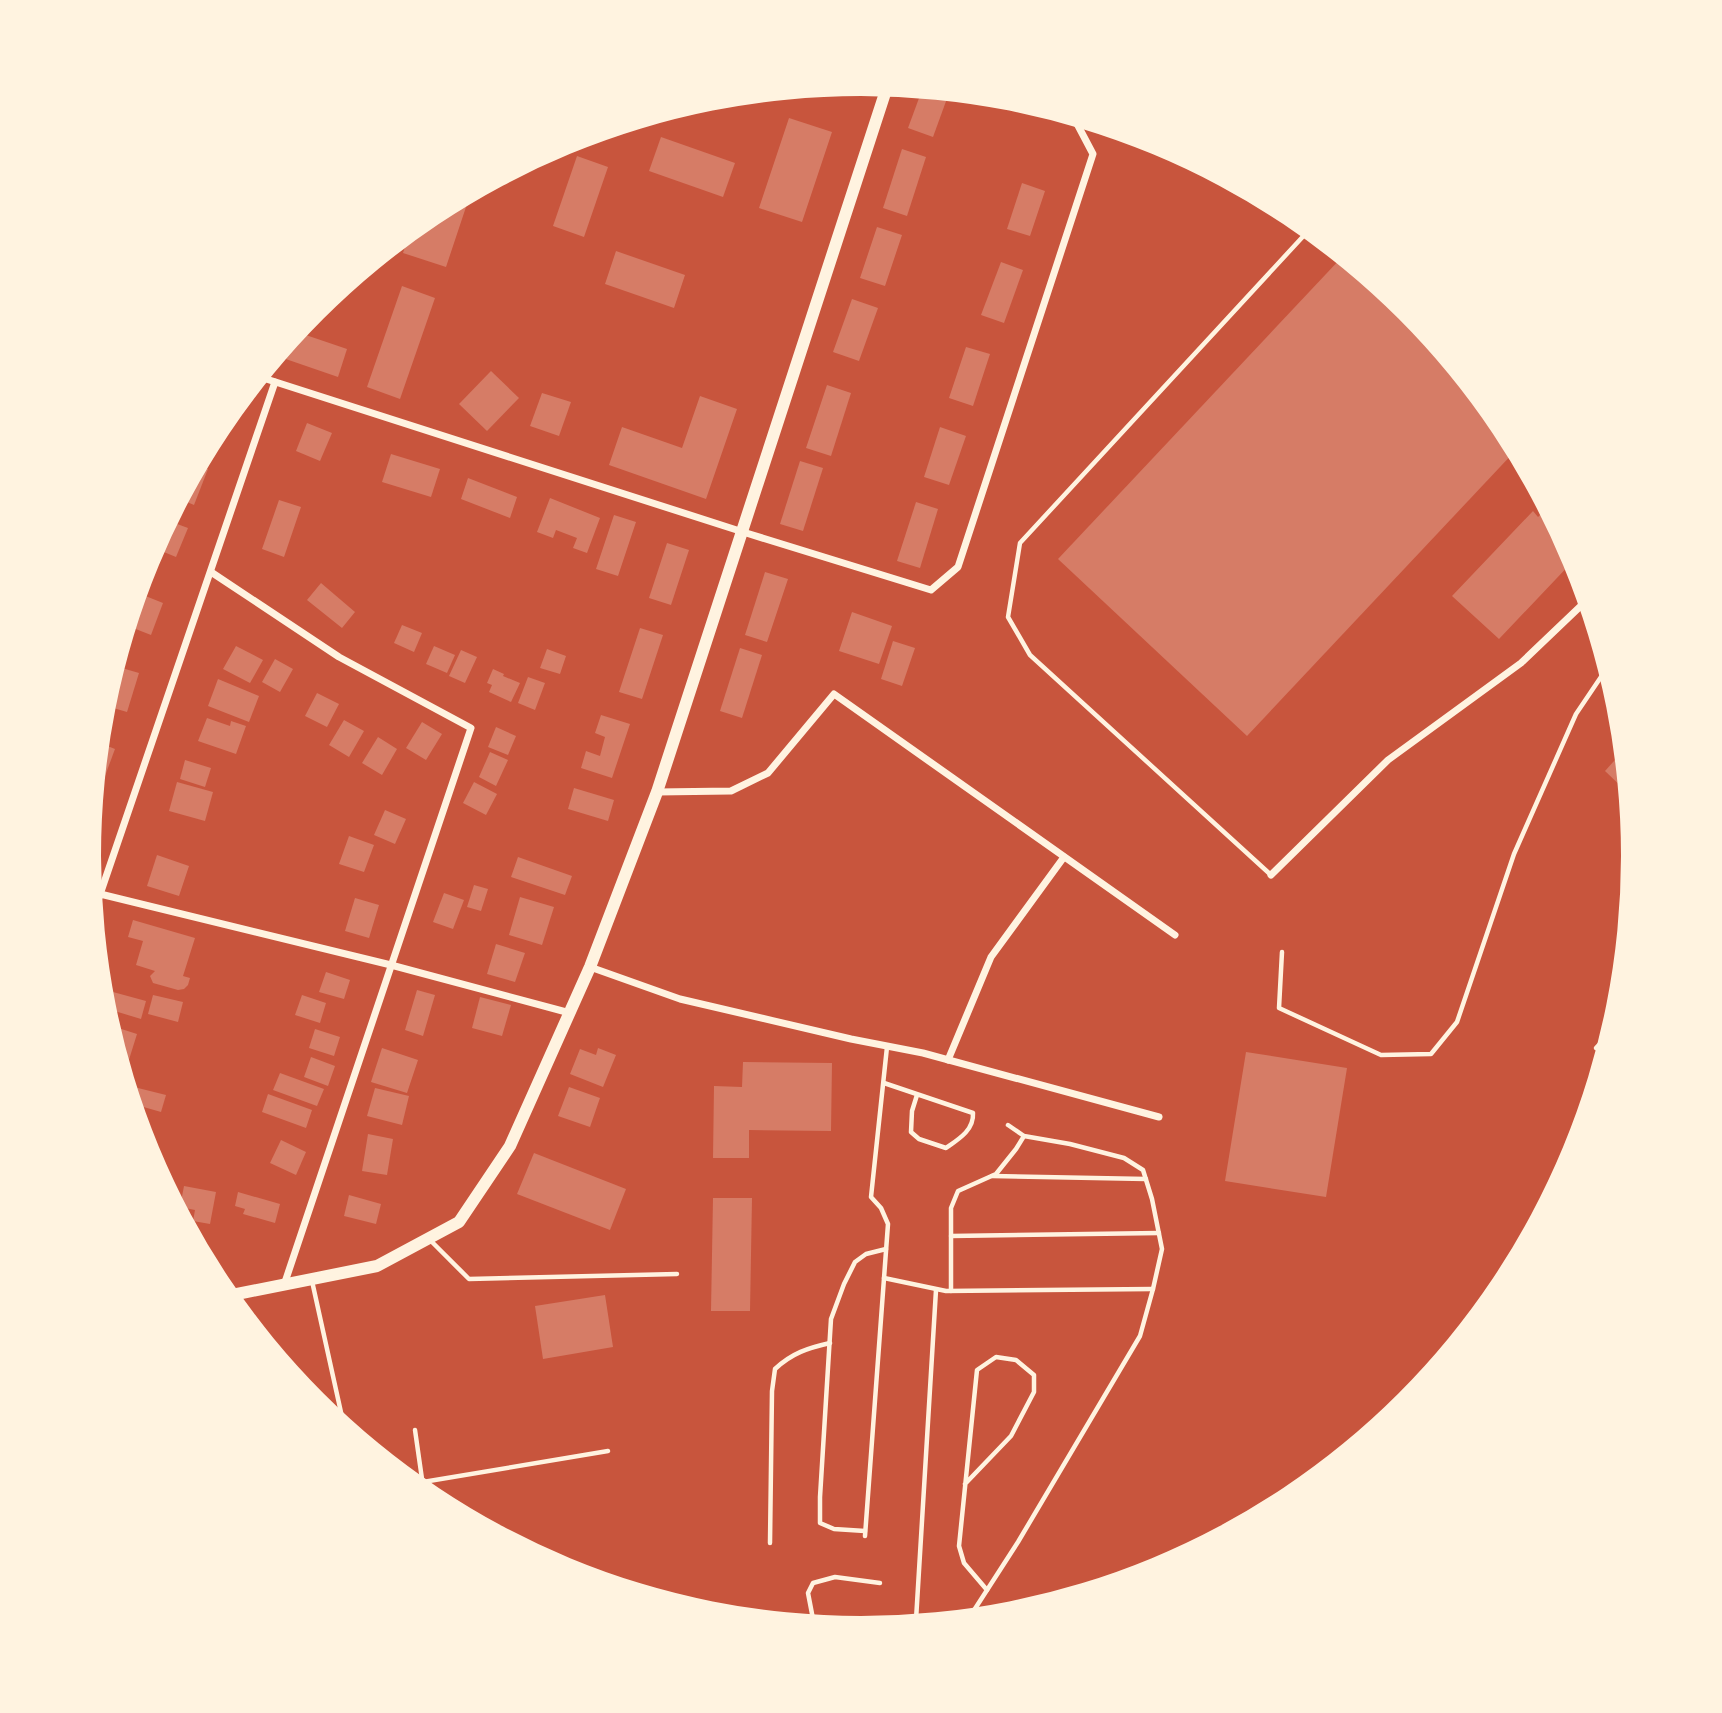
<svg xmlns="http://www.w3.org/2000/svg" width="1722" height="1713" font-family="'Source Serif 4',serif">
  <rect width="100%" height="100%" fill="#c8553d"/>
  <g fill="#d67c66">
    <polygon points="845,86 842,95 821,88 822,88"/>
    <polygon points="922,90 949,93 933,137 908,128"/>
    <polygon points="789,118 832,132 802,222 759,208"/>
    <polygon points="661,137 735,163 723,197 649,171"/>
    <polygon points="902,149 926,157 907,216 883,208"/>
    <polygon points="577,156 608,167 584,237 553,226"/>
    <polygon points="1022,183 1045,191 1030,236 1007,229"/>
    <polygon points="457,201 467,204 446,267 403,253 410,232 432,214"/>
    <polygon points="877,227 902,235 885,286 860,278"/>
    <polygon points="616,251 685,275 674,308 605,284"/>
    <polygon points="1342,257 1408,311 1504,428 1516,450 1247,736 1058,559"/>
    <polygon points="1001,262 1023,270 1004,323 981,315"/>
    <polygon points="402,286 435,298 400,399 367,387"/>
    <polygon points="852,299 878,308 859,361 833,352"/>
    <polygon points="297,332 347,349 338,377 277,356"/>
    <polygon points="966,347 990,354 973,406 949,398"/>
    <polygon points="491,371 519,398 487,431 459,404"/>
    <polygon points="827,385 851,393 831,456 806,448"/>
    <polygon points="542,393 571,402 559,436 530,426"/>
    <polygon points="700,396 737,409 706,499 609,465 622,427 682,448"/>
    <polygon points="229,415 214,457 204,454 219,427"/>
    <polygon points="307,423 332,433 320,461 296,451"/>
    <polygon points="940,427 966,436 949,485 924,477"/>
    <polygon points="391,454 440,469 431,497 382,482"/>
    <polygon points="800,461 823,468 803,531 780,524"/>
    <polygon points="198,465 208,469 194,505 180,499"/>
    <polygon points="468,478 517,497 510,518 461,499"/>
    <polygon points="550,498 600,518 587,553 573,548 577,538 556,530 553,538 537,532"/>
    <polygon points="279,500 301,507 284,557 262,549"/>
    <polygon points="916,502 938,509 920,568 897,561"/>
    <polygon points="1547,508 1574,560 1499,639 1452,596 1533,511 1538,517"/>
    <polygon points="614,515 636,522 618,576 596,569"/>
    <polygon points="169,521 188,528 176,557 154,548"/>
    <polygon points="667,543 689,550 671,605 649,598"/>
    <polygon points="765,572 788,579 767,642 745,635"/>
    <polygon points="321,583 355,612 342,628 307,600"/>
    <polygon points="138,593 163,603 151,635 128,626"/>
    <polygon points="852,612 892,626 879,664 839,651"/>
    <polygon points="402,625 422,633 414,652 394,643"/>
    <polygon points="640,628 663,635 642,699 619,692"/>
    <polygon points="893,641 915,648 902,686 881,679"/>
    <polygon points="236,646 263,660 250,683 223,669"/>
    <polygon points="434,646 455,655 447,673 426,664"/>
    <polygon points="740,648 762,655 742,718 720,711"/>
    <polygon points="547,649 566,656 560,674 540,668"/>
    <polygon points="461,650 477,657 465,683 449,676"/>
    <polygon points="275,659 293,669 280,692 262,682"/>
    <polygon points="115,666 139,673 127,712 103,705"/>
    <polygon points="493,669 504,674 503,676 520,683 511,702 489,692 492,685 487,683"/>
    <polygon points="528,677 545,683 535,710 518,703"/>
    <polygon points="218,679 259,696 249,722 208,706"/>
    <polygon points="317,693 339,704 327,727 305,716"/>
    <polygon points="601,715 630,724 612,778 581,768 586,751 600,756 605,737 595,733"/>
    <polygon points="207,718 230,726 231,721 246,726 236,754 198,741"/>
    <polygon points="344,720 364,731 349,757 329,745"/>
    <polygon points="422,722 442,734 426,760 406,748"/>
    <polygon points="496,727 516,736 508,755 488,747"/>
    <polygon points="378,737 397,749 382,775 362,763"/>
    <polygon points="100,743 115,749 95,803 94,802"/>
    <polygon points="1623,751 1627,792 1605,771"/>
    <polygon points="490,752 508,760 496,786 479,777"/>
    <polygon points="185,760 211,768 205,787 180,779"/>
    <polygon points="177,782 213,792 205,821 169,811"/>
    <polygon points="474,782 497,794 486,815 463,803"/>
    <polygon points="574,788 614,800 608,821 568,809"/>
    <polygon points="385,810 406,819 395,844 374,835"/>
    <polygon points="349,836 374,845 364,872 339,864"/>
    <polygon points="157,855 189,866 179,896 147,886"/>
    <polygon points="518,857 572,876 565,895 511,877"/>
    <polygon points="474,885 488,889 481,911 467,907"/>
    <polygon points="444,893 464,900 453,929 433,922"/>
    <polygon points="520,897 554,907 542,945 509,935"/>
    <polygon points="355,898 379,905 369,938 345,931"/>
    <polygon points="133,920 195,938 183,976 190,978 188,985 184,989 178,990 153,983 150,976 155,971 136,965 143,941 128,937"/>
    <polygon points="496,944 525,953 515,982 487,974"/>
    <polygon points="326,972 350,980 344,999 319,992"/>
    <polygon points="417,990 435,995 423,1036 405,1030"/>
    <polygon points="113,992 146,1001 141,1019 108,1009"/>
    <polygon points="153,995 183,1002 178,1022 148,1014"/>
    <polygon points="302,995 326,1003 320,1023 295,1015"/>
    <polygon points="480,997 511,1005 502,1036 472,1028"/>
    <polygon points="109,1025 137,1034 127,1066 121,1064"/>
    <polygon points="315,1029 340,1037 334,1056 309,1048"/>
    <polygon points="382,1048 418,1060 407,1093 371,1082"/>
    <polygon points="598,1048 616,1055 603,1087 570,1074 580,1049 596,1055"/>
    <polygon points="1246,1052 1347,1068 1326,1197 1225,1181"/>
    <polygon points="311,1057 335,1066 328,1086 304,1077"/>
    <polygon points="743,1062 832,1063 831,1131 749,1130 749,1158 713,1158 714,1086 742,1087"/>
    <polygon points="280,1073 324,1089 317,1106 273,1090"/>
    <polygon points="134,1087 166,1095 161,1112 133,1104 131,1099"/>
    <polygon points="569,1087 600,1098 590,1127 558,1116"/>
    <polygon points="375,1088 409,1096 402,1125 367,1116"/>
    <polygon points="268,1094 312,1110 306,1128 262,1112"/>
    <polygon points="368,1134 393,1139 387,1175 362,1171"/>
    <polygon points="281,1140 306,1152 296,1175 270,1163"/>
    <polygon points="534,1153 626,1189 610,1230 517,1194"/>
    <polygon points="184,1186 216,1192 210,1224 193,1221 195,1210 180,1207"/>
    <polygon points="238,1192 280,1204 275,1223 243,1214 245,1209 235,1206"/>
    <polygon points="349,1195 381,1204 376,1224 344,1216"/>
    <polygon points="713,1198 752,1198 750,1311 711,1311"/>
    <polygon points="605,1295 613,1347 543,1359 535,1306"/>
  </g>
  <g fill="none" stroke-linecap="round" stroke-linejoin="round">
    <g stroke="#fff3e0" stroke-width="4.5">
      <polyline points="1271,875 1030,655 1008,617 1020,543 1309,230"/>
      <polyline points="1282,952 1279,1008 1381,1055 1431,1054 1457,1022 1514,854 1576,714 1607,668"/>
      <polyline points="1596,1048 1611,1032"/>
      <path d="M 884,1083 L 973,1113 C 974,1130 959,1139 946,1148 L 919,1139 L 911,1132 L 912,1111 L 917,1095"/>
      <polyline points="992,1176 1146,1179"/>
      <polyline points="951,1236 1159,1233"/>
      <polyline points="429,1239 469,1279 677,1274"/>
      <polyline points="884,1278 946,1291 1153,1289"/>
      <polyline points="312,1281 344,1426"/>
      <polyline points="951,1291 951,1208 958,1191 996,1174 1016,1149 1024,1136"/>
      <polyline points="415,1430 424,1493"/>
      <polyline points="423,1482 608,1451"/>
      <polyline points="965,1484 1011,1436 1034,1392 1034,1375 1016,1360 996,1357 977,1370 959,1546 964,1563 987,1590"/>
      <polyline points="865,1531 834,1529 820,1523 820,1497 831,1319 844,1284 855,1262 866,1254 886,1249"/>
      <polyline points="865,1536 888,1224 881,1208 871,1197 887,1047"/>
      <path d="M 770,1543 L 772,1391 L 775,1369 C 792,1353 808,1348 830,1343"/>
      <polyline points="969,1618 1018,1542 1140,1336 1153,1289 1162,1249 1152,1199 1143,1170 1124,1158 1070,1144 1024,1136 1008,1125"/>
      <polyline points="909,1624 916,1620 936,1290"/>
      <polyline points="879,1627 813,1619 808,1593 813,1583 835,1577 880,1583"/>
    </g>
    <g stroke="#fff3e0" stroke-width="7">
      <polyline points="260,377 743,532 931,590 958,567 1093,154 1074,118"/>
      <polyline points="211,572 339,657 471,728 284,1285"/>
      <polyline points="657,792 731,791 768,773 834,694 1175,935"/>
      <polyline points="1271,875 1388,760 1521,663 1587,600"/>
      <polyline points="92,892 391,965 570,1013"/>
      <polyline points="94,912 275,382"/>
      <polyline points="590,967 680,999 851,1039 923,1053 1159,1117"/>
      <polyline points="948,1060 991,957 1064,857"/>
    </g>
    <polyline stroke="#fff3e0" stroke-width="12" points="227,1296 377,1266 459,1222 510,1146 590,967 657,792 887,87"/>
  </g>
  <path d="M0 0H1722V1713H0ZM101 856a760 760 0 1 1 1520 0a760 760 0 1 1-1520 0Z" fill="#fff3e0" fill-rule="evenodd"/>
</svg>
